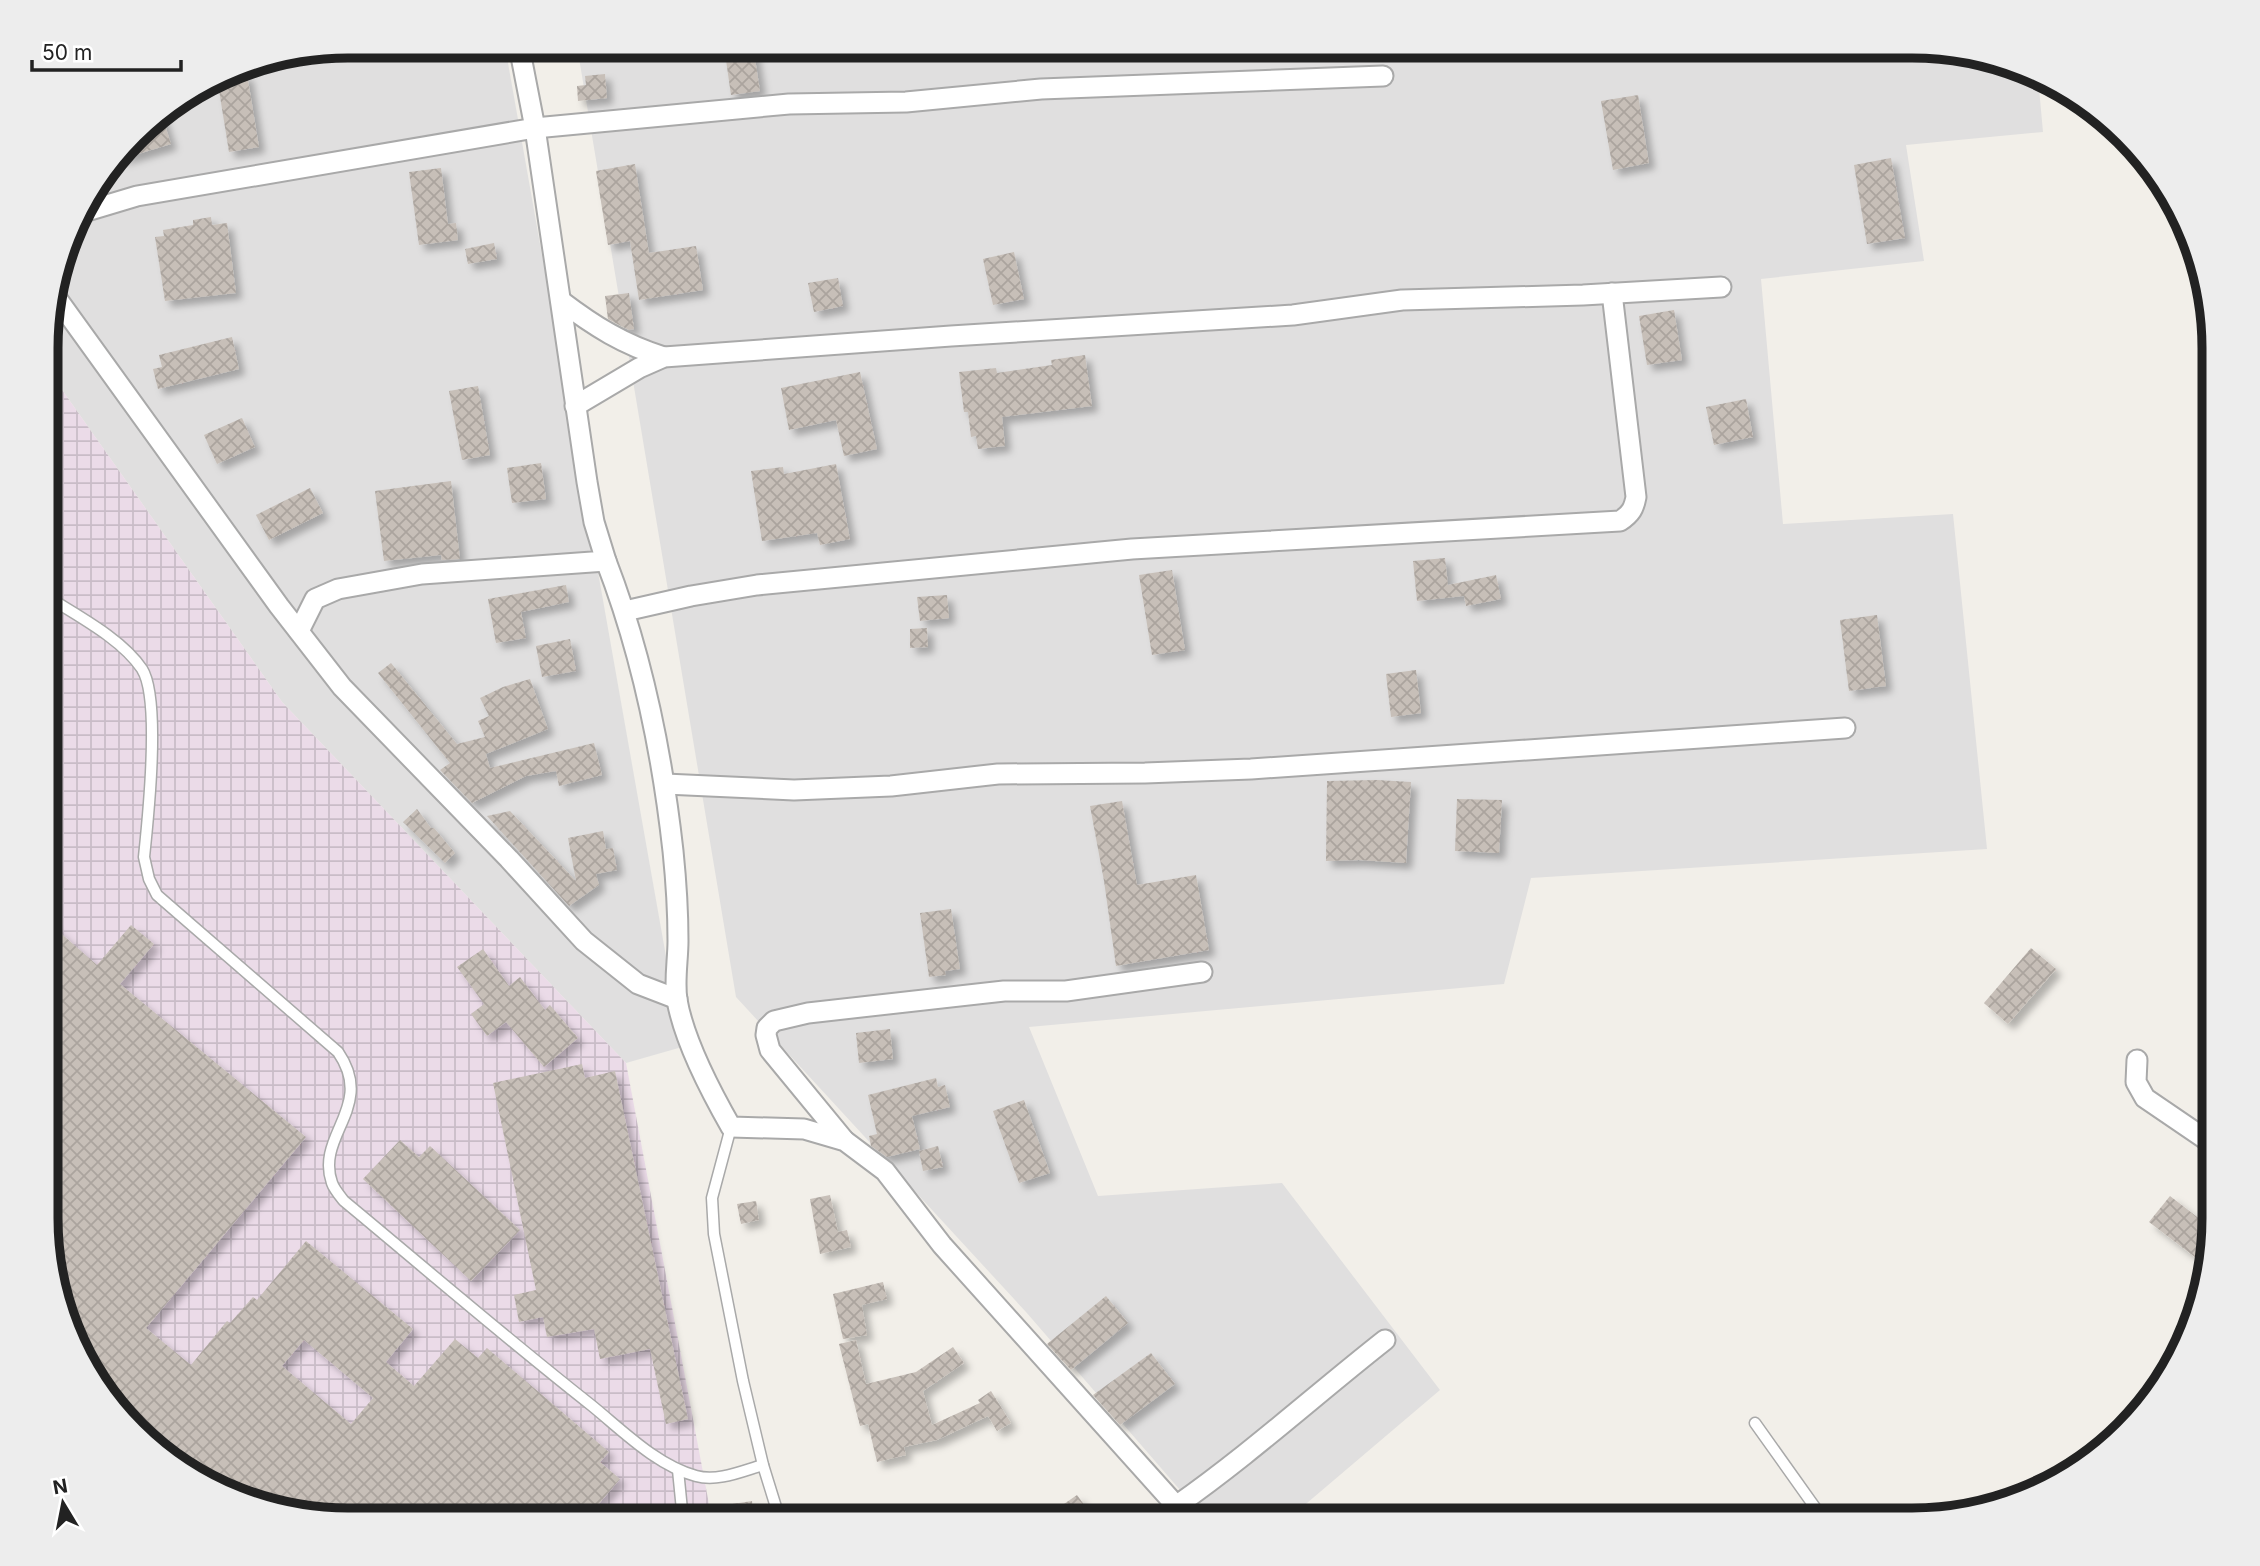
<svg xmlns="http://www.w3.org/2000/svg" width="2260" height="1566" font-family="Inter,sans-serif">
  <defs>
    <pattern id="industrial-grid" width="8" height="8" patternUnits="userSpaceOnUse" patternTransform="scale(1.75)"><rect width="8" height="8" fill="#ebdbe8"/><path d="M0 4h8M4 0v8" fill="none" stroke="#c9bcc7"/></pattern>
    <pattern id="building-cross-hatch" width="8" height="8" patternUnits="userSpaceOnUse" patternTransform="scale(1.75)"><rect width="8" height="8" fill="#c7bfb8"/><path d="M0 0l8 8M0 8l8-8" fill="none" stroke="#aba49e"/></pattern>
    <filter id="shadow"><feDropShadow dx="6" dy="6" stdDeviation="3.5" flood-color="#0004"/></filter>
  </defs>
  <rect width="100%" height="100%" fill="#f2efe9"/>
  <g fill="#e0dfdf">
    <polygon points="348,46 505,46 682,1047 626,1063 282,702 48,370 48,309 77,214 148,121 233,68"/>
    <polygon points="577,46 1932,46 2010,62 2038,77 2043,132 1906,145 1924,261 1761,279 1783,524 1953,514 1987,849 1531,878 1504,984 1029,1027 1098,1196 1282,1183 1440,1390 1287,1520 1206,1520 1026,1312 736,997"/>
  </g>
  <polygon fill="url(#industrial-grid)" points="48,370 282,702 626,1063 712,1520 328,1520 250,1504 164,1458 86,1369 48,1257"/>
  <g fill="url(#building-cross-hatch)" fill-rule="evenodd" filter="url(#shadow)">
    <polygon points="724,46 753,46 760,91 731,95"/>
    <polygon points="247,74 259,147 229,152 217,78"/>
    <polygon points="605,74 607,98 578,101 577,86 586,85 585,76"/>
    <polygon points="1638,95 1649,163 1613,170 1601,101"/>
    <polygon points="161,113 171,144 118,160 148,121"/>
    <polygon points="1891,158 1905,238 1867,244 1854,165"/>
    <polygon points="635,164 649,253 696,246 703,290 639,300 630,241 608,245 596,171"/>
    <polygon points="441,168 448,224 456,223 458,240 419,245 409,172"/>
    <polygon points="211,217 212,225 227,223 236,293 165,301 155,237 164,236 163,230 193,225 193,220"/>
    <polygon points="494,243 497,259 468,264 465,249"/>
    <polygon points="1014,252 1024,299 993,305 983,259"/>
    <polygon points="838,278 843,306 814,312 808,283"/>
    <polygon points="629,293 634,329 629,330 608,319 605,296"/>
    <polygon points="1674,310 1682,360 1647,365 1639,316"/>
    <polygon points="232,337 239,369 158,389 153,369 162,367 159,355"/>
    <polygon points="1085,355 1092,406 1002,417 1005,446 978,449 976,436 971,437 968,412 964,412 959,372 996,368 997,373 1052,365 1051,360"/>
    <polygon points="860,372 877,449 844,456 836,420 789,430 781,388"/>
    <polygon points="478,386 490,455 462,460 449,391"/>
    <polygon points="1746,399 1753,437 1714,445 1706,407"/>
    <polygon points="242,418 255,447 217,464 204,435"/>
    <polygon points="541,463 546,499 512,503 507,468"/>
    <polygon points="836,464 850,539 820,545 817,533 762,541 751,471 783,467 784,474"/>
    <polygon points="451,481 460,559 442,560 441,555 384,561 375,491"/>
    <polygon points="310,488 323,513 269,540 256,515"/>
    <polygon points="1445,558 1448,585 1496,575 1501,599 1466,606 1464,596 1417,601 1413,561"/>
    <polygon points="1172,570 1185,650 1152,655 1139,575"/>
    <polygon points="566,585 569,602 521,612 526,638 496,643 488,599"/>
    <polygon points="947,595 949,618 920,621 917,597"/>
    <polygon points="1877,615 1886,686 1849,691 1840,620"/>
    <polygon points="927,628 928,647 910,648 910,629"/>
    <polygon points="570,639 576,671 542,677 536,646"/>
    <polygon points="391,663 457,744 485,737 478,721 489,716 480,698 503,687 530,679 548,729 486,754 490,768 594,743 602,775 559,786 556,771 526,776 472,803 440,770 450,763 378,673"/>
    <polygon points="1416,670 1421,713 1391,717 1386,674"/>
    <polygon points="1377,780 1411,782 1406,863 1359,860 1326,861 1327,781"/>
    <polygon points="1457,799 1502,800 1499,853 1455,851"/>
    <polygon points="1122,801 1137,885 1196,875 1209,950 1116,966 1104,881 1090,806"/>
    <polygon points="417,809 431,828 434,828 455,853 445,863 403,822"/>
    <polygon points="510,811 576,881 568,838 603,831 606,849 613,848 617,870 596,874 599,885 569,906 487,816"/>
    <polygon points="951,909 960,969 945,971 946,975 929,977 920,913"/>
    <path d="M 48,922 L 97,965 L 131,925 L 154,944 L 120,984 L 306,1137 L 146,1328 L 191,1365 L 227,1321 L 230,1323 L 253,1297 L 257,1300 L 306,1241 L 413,1329 L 386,1362 L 414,1386 L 455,1339 L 478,1358 L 487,1348 L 609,1452 L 600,1462 L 620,1479 L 585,1520 L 328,1520 L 250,1504 L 164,1458 L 86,1369 L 48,1257 ZM 304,1340 L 373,1398 L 351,1424 L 282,1366 Z"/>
    <polygon points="2031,948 2056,969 2008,1024 1984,1003"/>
    <polygon points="483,949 509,986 520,977 545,1010 550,1005 578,1038 544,1067 506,1022 487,1036 471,1014 484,1004 457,967"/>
    <polygon points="890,1029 893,1059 859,1063 856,1033"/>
    <polygon points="582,1064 585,1078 615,1071 688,1419 666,1424 650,1349 600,1359 594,1329 547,1337 543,1317 519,1322 514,1295 536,1290 493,1083"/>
    <polygon points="936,1078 938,1087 945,1085 950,1107 912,1116 920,1149 887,1157 871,1146 869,1136 877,1134 868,1095"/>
    <polygon points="1024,1100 1050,1173 1019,1183 993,1111"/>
    <polygon points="400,1140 419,1157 430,1146 520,1230 471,1281 363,1179"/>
    <polygon points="938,1146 943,1167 923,1171 919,1151"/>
    <polygon points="830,1195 838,1232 847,1230 851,1247 820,1254 810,1199"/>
    <polygon points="2170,1196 2214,1230 2208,1267 2149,1222"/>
    <polygon points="756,1201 759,1220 741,1224 737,1204"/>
    <polygon points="883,1282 887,1299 862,1305 867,1335 843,1339 833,1294"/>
    <polygon points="1106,1296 1128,1323 1071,1370 1047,1344"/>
    <polygon points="856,1340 866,1384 916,1372 953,1347 964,1363 923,1391 932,1425 980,1403 978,1400 991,1391 1011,1423 997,1431 988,1416 937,1440 904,1447 906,1455 877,1462 868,1424 860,1426 839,1344"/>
    <polygon points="1151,1353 1175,1384 1120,1425 1093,1395"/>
    <polygon points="1077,1495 1088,1510 1071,1520 1061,1506"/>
    <polygon points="752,1501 754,1520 690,1520 689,1507 705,1504 706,1508"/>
  </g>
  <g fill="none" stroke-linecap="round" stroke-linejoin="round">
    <defs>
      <g id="service">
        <path d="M 48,597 C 78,616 122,639 142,669 C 161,699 148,819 144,857 L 149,879 L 157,895 L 338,1052 C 376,1107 315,1135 332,1183 C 334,1189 340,1196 344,1201 C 426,1269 507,1339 591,1405 C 622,1430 656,1465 696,1476 C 718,1482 742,1471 763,1465"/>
        <polyline points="731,1127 712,1198 714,1234 743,1381 763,1465 780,1520"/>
        <polyline points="1755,1423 1824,1520"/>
        <polyline points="678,1470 683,1520"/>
      </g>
      <g id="minor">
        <polyline points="77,214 137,196 535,128 789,104 906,102 1041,89 1383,76"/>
        <polyline points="53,293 279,606 342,687 509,859 584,941 638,984 677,999"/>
        <path d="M 561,301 C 594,326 624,345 664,357"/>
        <polyline points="575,406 639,368 664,357 951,336 1293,315 1402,300 1583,295 1721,287"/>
        <path d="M 606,561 C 642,654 662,752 673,851 C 676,880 678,912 678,941 C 678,960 674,981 677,1000 C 684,1040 711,1092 731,1127 L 804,1129 L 845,1141 L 885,1171 L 942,1245 L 1189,1520"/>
        <path d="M 625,611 L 691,596 L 757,585 L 1132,549 L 1620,521 C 1631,514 1634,508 1636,497 L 1612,293"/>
        <polyline points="299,631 315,599 338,589 422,574 606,561 594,522 587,482 535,128 519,46"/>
        <polyline points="665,784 794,790 891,786 998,774 1145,773 1251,769 1845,728"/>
        <polyline points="2137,1060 2136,1082 2145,1098 2214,1145"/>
        <polyline points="844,1140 770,1050 766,1035 767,1028 774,1021 808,1013 1004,991 1066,991 1202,972"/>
        <path d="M 1176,1506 C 1249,1455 1315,1395 1385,1340"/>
      </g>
    </defs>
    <use href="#service" stroke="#a9a9a9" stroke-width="13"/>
    <use href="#minor" stroke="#a9a9a9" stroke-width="23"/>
    <use href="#service" stroke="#fff" stroke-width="10"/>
    <use href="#minor" stroke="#fff" stroke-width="19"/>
  </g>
  <path d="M0 0H2260V1566H0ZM348 58H1912A290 290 0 0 1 2202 348V1218A290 290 0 0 1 1912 1508H348A290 290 0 0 1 58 1218V348A290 290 0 0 1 348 58Z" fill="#ededed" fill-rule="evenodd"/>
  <path fill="none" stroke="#222" stroke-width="9" d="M348 58H1912A290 290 0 0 1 2202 348V1218A290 290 0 0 1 1912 1508H348A290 290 0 0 1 58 1218V348A290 290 0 0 1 348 58Z"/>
  <g transform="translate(63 1503) rotate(350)" stroke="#ffffff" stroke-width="5" paint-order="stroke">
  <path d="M0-5L12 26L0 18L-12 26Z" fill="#222222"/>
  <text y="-10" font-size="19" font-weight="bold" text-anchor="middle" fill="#222222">N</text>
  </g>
  <path d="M32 60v10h149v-10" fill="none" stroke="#222222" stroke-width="3.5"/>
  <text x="42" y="60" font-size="21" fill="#222222" stroke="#ffffff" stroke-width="5" paint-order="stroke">50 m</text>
</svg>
